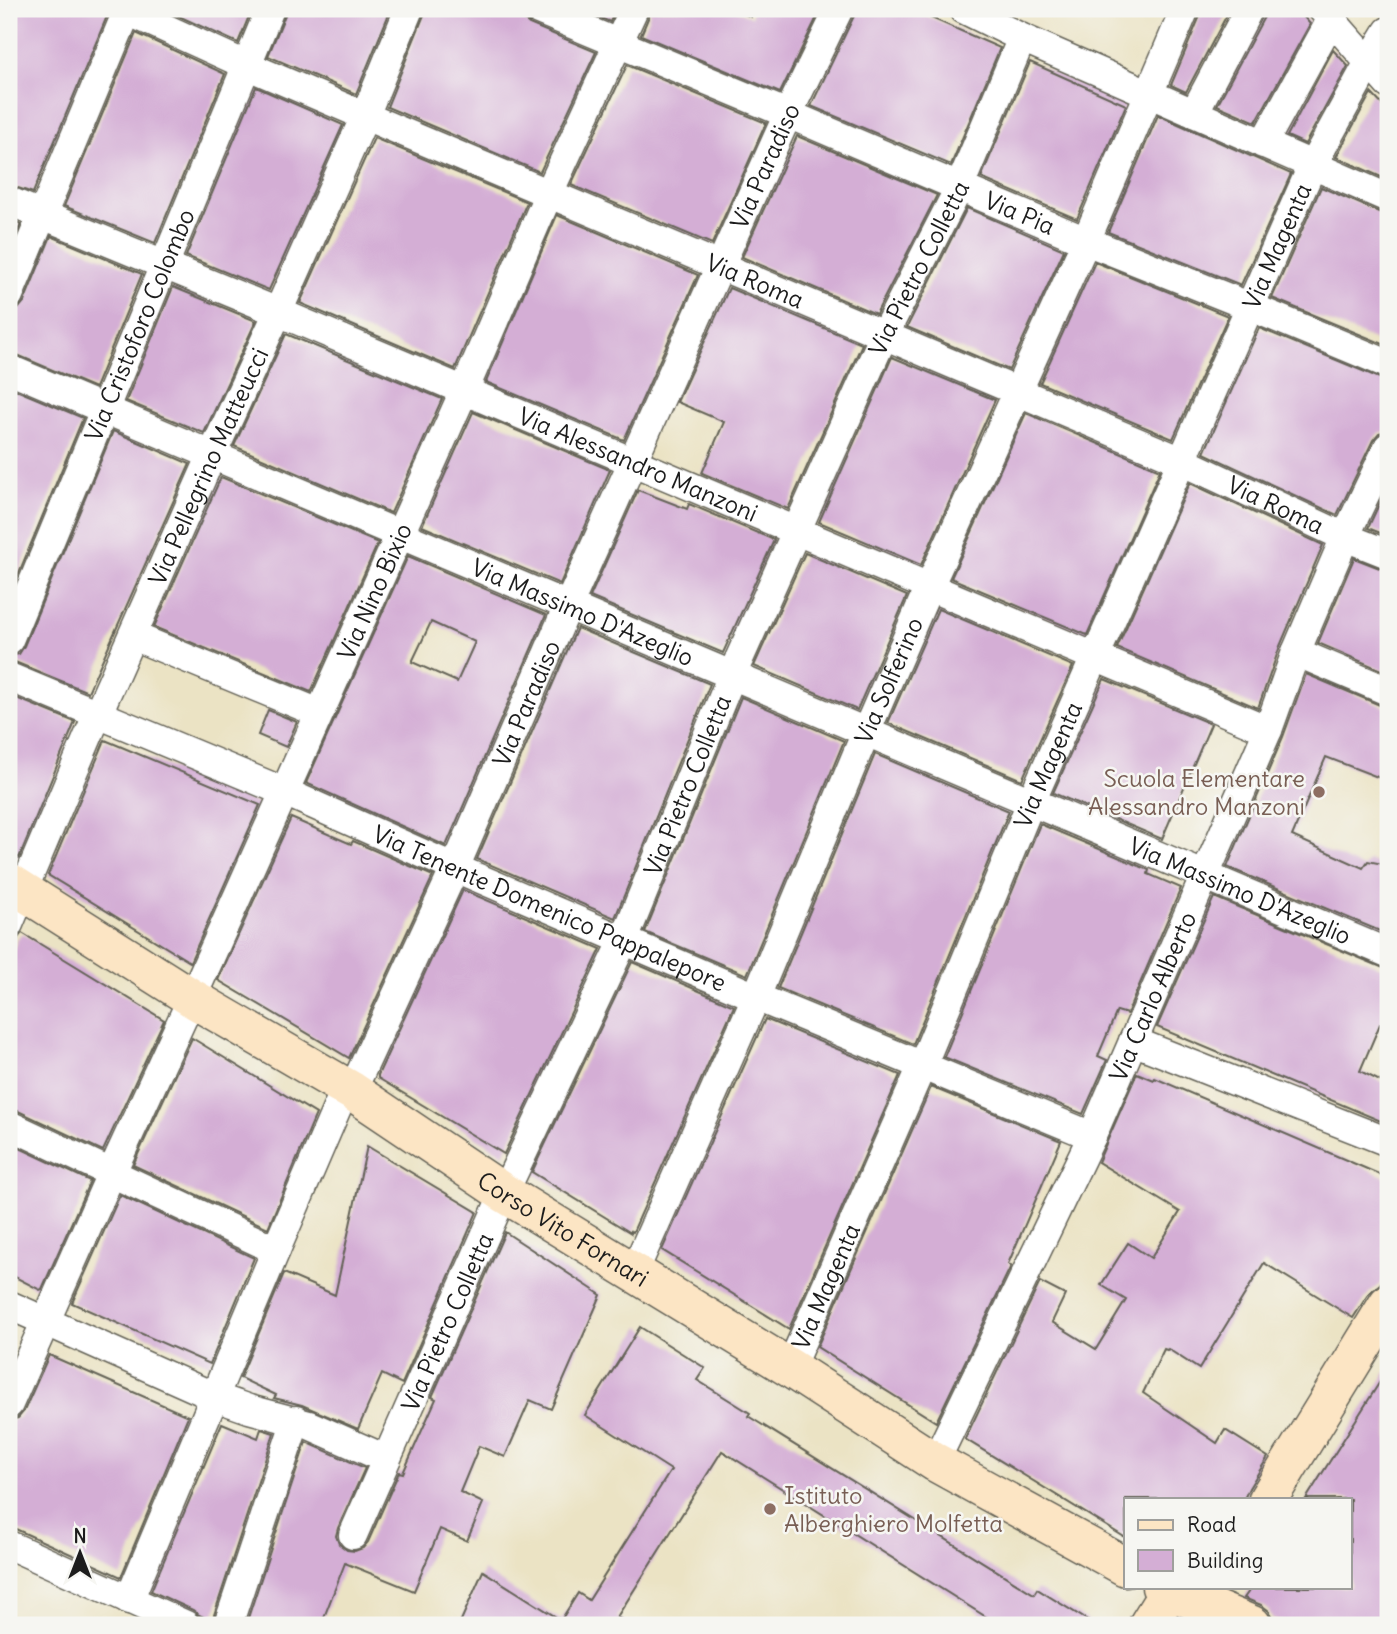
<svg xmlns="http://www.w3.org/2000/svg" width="1397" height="1634" font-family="Delius,sans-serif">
  <rect width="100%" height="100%" fill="#f6f6f2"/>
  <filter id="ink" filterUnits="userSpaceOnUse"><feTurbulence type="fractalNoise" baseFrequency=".0143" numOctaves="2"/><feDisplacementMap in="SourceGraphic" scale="14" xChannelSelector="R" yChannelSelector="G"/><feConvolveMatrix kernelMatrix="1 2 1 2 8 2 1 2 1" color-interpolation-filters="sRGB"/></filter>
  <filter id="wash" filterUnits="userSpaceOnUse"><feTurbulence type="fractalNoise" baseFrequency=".00686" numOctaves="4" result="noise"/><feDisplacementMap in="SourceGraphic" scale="28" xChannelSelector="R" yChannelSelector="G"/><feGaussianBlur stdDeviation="1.57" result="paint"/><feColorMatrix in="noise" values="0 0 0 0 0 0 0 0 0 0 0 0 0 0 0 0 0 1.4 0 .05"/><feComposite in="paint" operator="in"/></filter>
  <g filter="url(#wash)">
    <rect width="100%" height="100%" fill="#ebe3c4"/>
    <g id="blocks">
      <g fill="#d4aed5" fill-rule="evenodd">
        <polygon points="9,9 107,9 108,14 33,193 9,185"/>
        <polygon points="163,9 252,9 238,43"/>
        <polygon points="286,9 391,9 356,94 268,56 285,15"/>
        <polygon points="425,9 520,9 522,18 529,24 596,52 540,172 387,107 424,15"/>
        <polygon points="579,9 616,9 610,22"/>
        <polygon points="650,9 734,9 751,17 754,9 821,9 780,93 641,35 649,16"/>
        <polygon points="855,9 911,9 1000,48 951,165 811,106 854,16"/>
        <polygon points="1201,9 1230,9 1186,92 1171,85 1200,16"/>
        <polygon points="1266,9 1297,9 1310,24 1256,122 1217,105 1264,17"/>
        <polygon points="136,33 225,74 155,243 64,206"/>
        <polygon points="1333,50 1348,66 1305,144 1287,136"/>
        <polygon points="1030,62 1126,105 1077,219 981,178"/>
        <polygon points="627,65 766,123 712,244 571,185"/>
        <polygon points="256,87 343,125 269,290 186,256"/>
        <polygon points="1371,93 1388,111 1388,180 1336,157"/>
        <polygon points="1158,115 1291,174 1241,285 1108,232"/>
        <polygon points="797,136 937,195 876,314 742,257"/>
        <polygon points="374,138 527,202 455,369 300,303"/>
        <polygon points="1321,187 1381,213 1388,214 1388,346 1272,298"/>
        <polygon points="967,208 1064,250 1009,370 907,327"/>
        <polygon points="557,215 698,275 624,440 486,382"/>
        <polygon points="9,219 21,224 9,252"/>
        <polygon points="51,236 142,274 95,388 15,354 9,353 9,311 18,309 24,302"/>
        <polygon points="1095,262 1228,316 1173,439 1040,383"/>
        <polygon points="173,287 256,321 204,433 126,401"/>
        <polygon points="729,288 862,344 788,509 702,473 724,422 677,402"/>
        <polygon points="1259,328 1382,379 1388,380 1388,431 1379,433 1373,440 1337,515 1204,453"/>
        <polygon points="286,334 442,399 391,513 234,446"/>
        <polygon points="892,357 995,400 921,565 819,522"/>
        <polygon points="9,387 83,418 9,597"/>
        <polygon points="473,412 610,470 560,584 422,526"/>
        <polygon points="1026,413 1160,470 1087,635 951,578"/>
        <polygon points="113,431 190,464 88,692 15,662 9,661 9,656 19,654 24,646"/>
        <polygon points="221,477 378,543 311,692 154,627"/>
        <polygon points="1190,483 1323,545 1280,646 1258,708 1117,648"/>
        <polygon points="1388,485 1388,536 1368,528"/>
        <polygon points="638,490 687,509 689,504 774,540 723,653 590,597"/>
        <polygon points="805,553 907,596 857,710 754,666"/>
        <path d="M 408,556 L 546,615 L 446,846 L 306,783 ZM 431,622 L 475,642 L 457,682 L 412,662 Z"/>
        <polygon points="1354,558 1382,569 1388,570 1388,673 1318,643"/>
        <polygon points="938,609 1073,666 1022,780 888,723"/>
        <polygon points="577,628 710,684 615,918 477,859"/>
        <polygon points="1306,674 1382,706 1388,707 1388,781 1326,757 1292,836 1363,868 1368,861 1388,865 1387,934 1227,867 1283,737"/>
        <polygon points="1104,679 1211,724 1162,839 1053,793"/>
        <polygon points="9,695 75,722 19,858 9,851"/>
        <polygon points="741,697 844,741 747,975 645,932"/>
        <polygon points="268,710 297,722 286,747 258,735"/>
        <polygon points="105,740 260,805 190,962 48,875"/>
        <polygon points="875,754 1009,811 913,1044 778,988"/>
        <polygon points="291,818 351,844 353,841 433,876 349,1058 218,980"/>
        <polygon points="1040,824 1149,870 1148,874 1181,888 1127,1014 1117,1011 1098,1056 1107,1060 1083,1114 944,1057"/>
        <polygon points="463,890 601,949 504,1154 378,1078 378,1075"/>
        <polygon points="1214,897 1386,969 1386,976 1388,977 1388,1027 1380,1024 1360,1071 1388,1085 1388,1124 1157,1027"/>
        <polygon points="22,933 164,1020 103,1151 16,1110 9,1109 9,960 18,938"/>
        <polygon points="632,962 734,1006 633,1232 631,1231 631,1233 532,1172"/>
        <polygon points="765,1019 900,1075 789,1329 662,1250"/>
        <polygon points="192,1038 316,1114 268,1228 133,1165"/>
        <polygon points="1137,1073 1154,1080 1155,1078 1388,1178 1388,1271 1380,1284 1369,1293 1353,1318 1264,1263 1199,1369 1168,1349 1167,1350 1164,1349 1143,1393 1217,1443 1225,1430 1268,1457 1249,1488 1244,1499 1126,1499 1126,1538 965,1439 1040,1282 1065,1295 1052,1322 1096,1349 1126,1300 1101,1285 1128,1243 1151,1258 1180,1212 1098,1162"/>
        <polygon points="931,1087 1061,1141 1008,1264 1011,1266 936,1422 817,1347"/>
        <polygon points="9,1143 90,1181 42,1289 40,1290 9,1274"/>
        <polygon points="367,1146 477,1212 402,1384 382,1374 358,1429 302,1405 274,1398 276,1395 240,1378 284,1273 335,1295"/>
        <polygon points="120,1195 254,1258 210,1364 72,1303"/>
        <polygon points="505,1232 601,1295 551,1409 530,1400 505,1457 479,1446 460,1492 483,1503 467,1541 440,1529 414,1591 345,1563 321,1625 258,1625 247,1621 306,1442 365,1468 338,1528 336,1536 339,1544 347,1550 355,1551 363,1548 368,1542 399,1472 403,1473 436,1399 432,1397"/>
        <polygon points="640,1327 705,1368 697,1380 750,1413 748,1416 1034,1594 1037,1589 1095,1625 999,1625 722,1451 617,1617 631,1625 459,1625 483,1571 561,1620 578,1593 589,1600 671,1470 585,1415"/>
        <polygon points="49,1355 188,1416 121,1577 9,1526 9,1420 18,1418 24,1411"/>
        <polygon points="1388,1369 1388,1625 1291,1625 1272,1618 1269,1611 1261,1605 1244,1598 1252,1587 1350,1587 1350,1499 1306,1499"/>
        <polygon points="222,1423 258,1438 261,1429 274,1433 212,1621 199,1615 193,1610 151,1591"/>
      </g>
    </g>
  </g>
  <g filter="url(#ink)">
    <use href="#blocks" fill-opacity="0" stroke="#646257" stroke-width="2"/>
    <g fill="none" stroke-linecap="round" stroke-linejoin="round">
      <defs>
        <g id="street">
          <path id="s1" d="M 123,9 L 246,65 L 365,116 L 1182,461 L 1345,537 L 1388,554"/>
          <path id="s2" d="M 536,9 L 788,114 L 1086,241 L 1251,307 L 1388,364"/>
          <polyline points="963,9 1022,38 1388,198"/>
          <polyline points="1322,9 1388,84"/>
          <polyline points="1194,113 1249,9"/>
          <polyline points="1263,144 1337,9"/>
          <path id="s3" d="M 9,201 L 278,312 L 1268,730"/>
          <polyline points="9,295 128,9"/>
          <path id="s4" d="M 9,369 L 1388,953"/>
          <polyline points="133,636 319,713"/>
          <path id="s5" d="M 9,640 L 270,9"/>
          <polyline points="1296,652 1388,691"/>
          <path id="s6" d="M 9,677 L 285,792 L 455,868 L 756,997 L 1092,1136"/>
          <path id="s7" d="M 9,924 L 98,713 L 212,455 L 278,312 L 365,116 L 409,9"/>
          <polyline points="1133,1041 1388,1142"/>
          <path id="s8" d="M 352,1091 L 455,868 L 568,606 L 788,114 L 839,9"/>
          <polyline points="9,1125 276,1250"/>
          <path id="s9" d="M 634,1272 L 756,997 L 866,732 L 929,587 L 1086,241 L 1185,9"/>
          <polyline points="9,1305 215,1397 249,1409 309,1425 386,1459"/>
          <path id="s10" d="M 790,1368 L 922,1066 L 1031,802 L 1313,164 L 1369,62 L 1388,31"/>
          <path id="s11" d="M 9,1404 L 111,1174 L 192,998 L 464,391 L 549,193 L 634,9"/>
          <path id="s12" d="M 935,1462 L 1092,1136 L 1268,730 L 1296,652 L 1345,537 L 1388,447"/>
          <path id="s13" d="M 353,1535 L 504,1193 L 624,940 L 732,675 L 884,335 L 959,188 L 1022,38"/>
          <polyline points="9,1545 186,1625"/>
          <polyline points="129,1600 276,1250 346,1087"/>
          <polyline points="228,1625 296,1420"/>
        </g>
        <g id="secondary">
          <path id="s14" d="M 9,882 L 192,998 L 352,1091 L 504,1193 L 790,1368 L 935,1462 L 1126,1567"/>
          <polyline points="1268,1499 1388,1304"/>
          <polyline points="1161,1587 1252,1625"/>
          <polyline points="1148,1625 1169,1591"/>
        </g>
      </defs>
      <use href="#street" stroke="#646257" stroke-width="31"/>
      <use href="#secondary" stroke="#646257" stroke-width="41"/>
      <use href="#street" stroke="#fff" stroke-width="28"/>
      <use href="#secondary" stroke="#fce5c4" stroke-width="38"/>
    </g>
  </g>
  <g fill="#8d6e63" stroke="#f6f6f2" stroke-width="2.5">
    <circle cx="1319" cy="792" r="7"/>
    <circle cx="770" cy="1509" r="7"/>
  </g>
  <g text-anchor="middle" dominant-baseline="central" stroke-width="5" stroke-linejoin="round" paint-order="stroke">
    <g font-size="24" fill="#1c1c1c" stroke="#f6f6f2">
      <text stroke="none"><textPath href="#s8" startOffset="1013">Via Paradiso</textPath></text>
      <text stroke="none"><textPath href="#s2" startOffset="525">Via Pia</textPath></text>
      <text stroke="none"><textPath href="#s10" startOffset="1223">Via Magenta</textPath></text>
      <text stroke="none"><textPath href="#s13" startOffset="1388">Via Pietro Colletta</textPath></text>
      <text stroke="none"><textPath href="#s1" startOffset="688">Via Roma</textPath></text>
      <text stroke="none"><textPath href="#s5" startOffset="341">Via Cristoforo Colombo</textPath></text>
      <text stroke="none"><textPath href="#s3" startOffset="682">Via Alessandro Manzoni</textPath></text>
      <text stroke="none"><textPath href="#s7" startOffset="499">Via Pellegrino Matteucci</textPath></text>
      <text stroke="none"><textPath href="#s1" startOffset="1255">Via Roma</textPath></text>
      <text stroke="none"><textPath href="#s11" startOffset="891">Via Nino Bixio</textPath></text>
      <text stroke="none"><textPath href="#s4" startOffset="623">Via Massimo D'Azeglio</textPath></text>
      <text stroke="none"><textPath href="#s9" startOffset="644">Via Solferino</textPath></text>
      <text stroke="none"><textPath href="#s8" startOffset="425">Via Paradiso</textPath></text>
      <text stroke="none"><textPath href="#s10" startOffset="656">Via Magenta</textPath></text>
      <text stroke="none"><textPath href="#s13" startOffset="821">Via Pietro Colletta</textPath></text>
      <text stroke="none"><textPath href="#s4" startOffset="1337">Via Massimo D'Azeglio</textPath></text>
      <text stroke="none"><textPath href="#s6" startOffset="588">Via Tenente Domenico Pappalepore</textPath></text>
      <text stroke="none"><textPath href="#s12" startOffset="514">Via Carlo Alberto</textPath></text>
      <text stroke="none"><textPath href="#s14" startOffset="654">Corso Vito Fornari</textPath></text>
      <text stroke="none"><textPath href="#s10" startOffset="89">Via Magenta</textPath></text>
      <text stroke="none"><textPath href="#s13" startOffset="233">Via Pietro Colletta</textPath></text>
    </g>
    <g font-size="24" fill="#785e54" stroke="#f6f6f2" text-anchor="end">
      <text x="1305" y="778">Scuola Elementare<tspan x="1305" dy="28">Alessandro Manzoni</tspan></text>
      <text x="784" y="1495" text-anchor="start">Istituto<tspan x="784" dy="28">Alberghiero Molfetta</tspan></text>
    </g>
  </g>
  <rect width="1397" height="1634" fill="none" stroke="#f6f6f2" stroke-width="35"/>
  <rect x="1124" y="1498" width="228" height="91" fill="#f6f6f2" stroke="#9f9f9c" stroke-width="2"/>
  <rect x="1138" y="1520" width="35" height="10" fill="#fce5c4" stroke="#9f9f9c" stroke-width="2"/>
  <text x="1187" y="1532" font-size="21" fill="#1c1c1c">Road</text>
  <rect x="1138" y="1550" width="35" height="21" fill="#d4aed5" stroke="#9f9f9c" stroke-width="2"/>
  <text x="1187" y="1568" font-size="21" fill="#1c1c1c">Building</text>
  <g transform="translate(80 1553)" stroke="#f6f6f2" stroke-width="5" paint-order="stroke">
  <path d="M0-5L12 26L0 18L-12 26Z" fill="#1c1c1c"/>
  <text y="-10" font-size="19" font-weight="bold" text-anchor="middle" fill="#1c1c1c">N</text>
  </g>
</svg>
